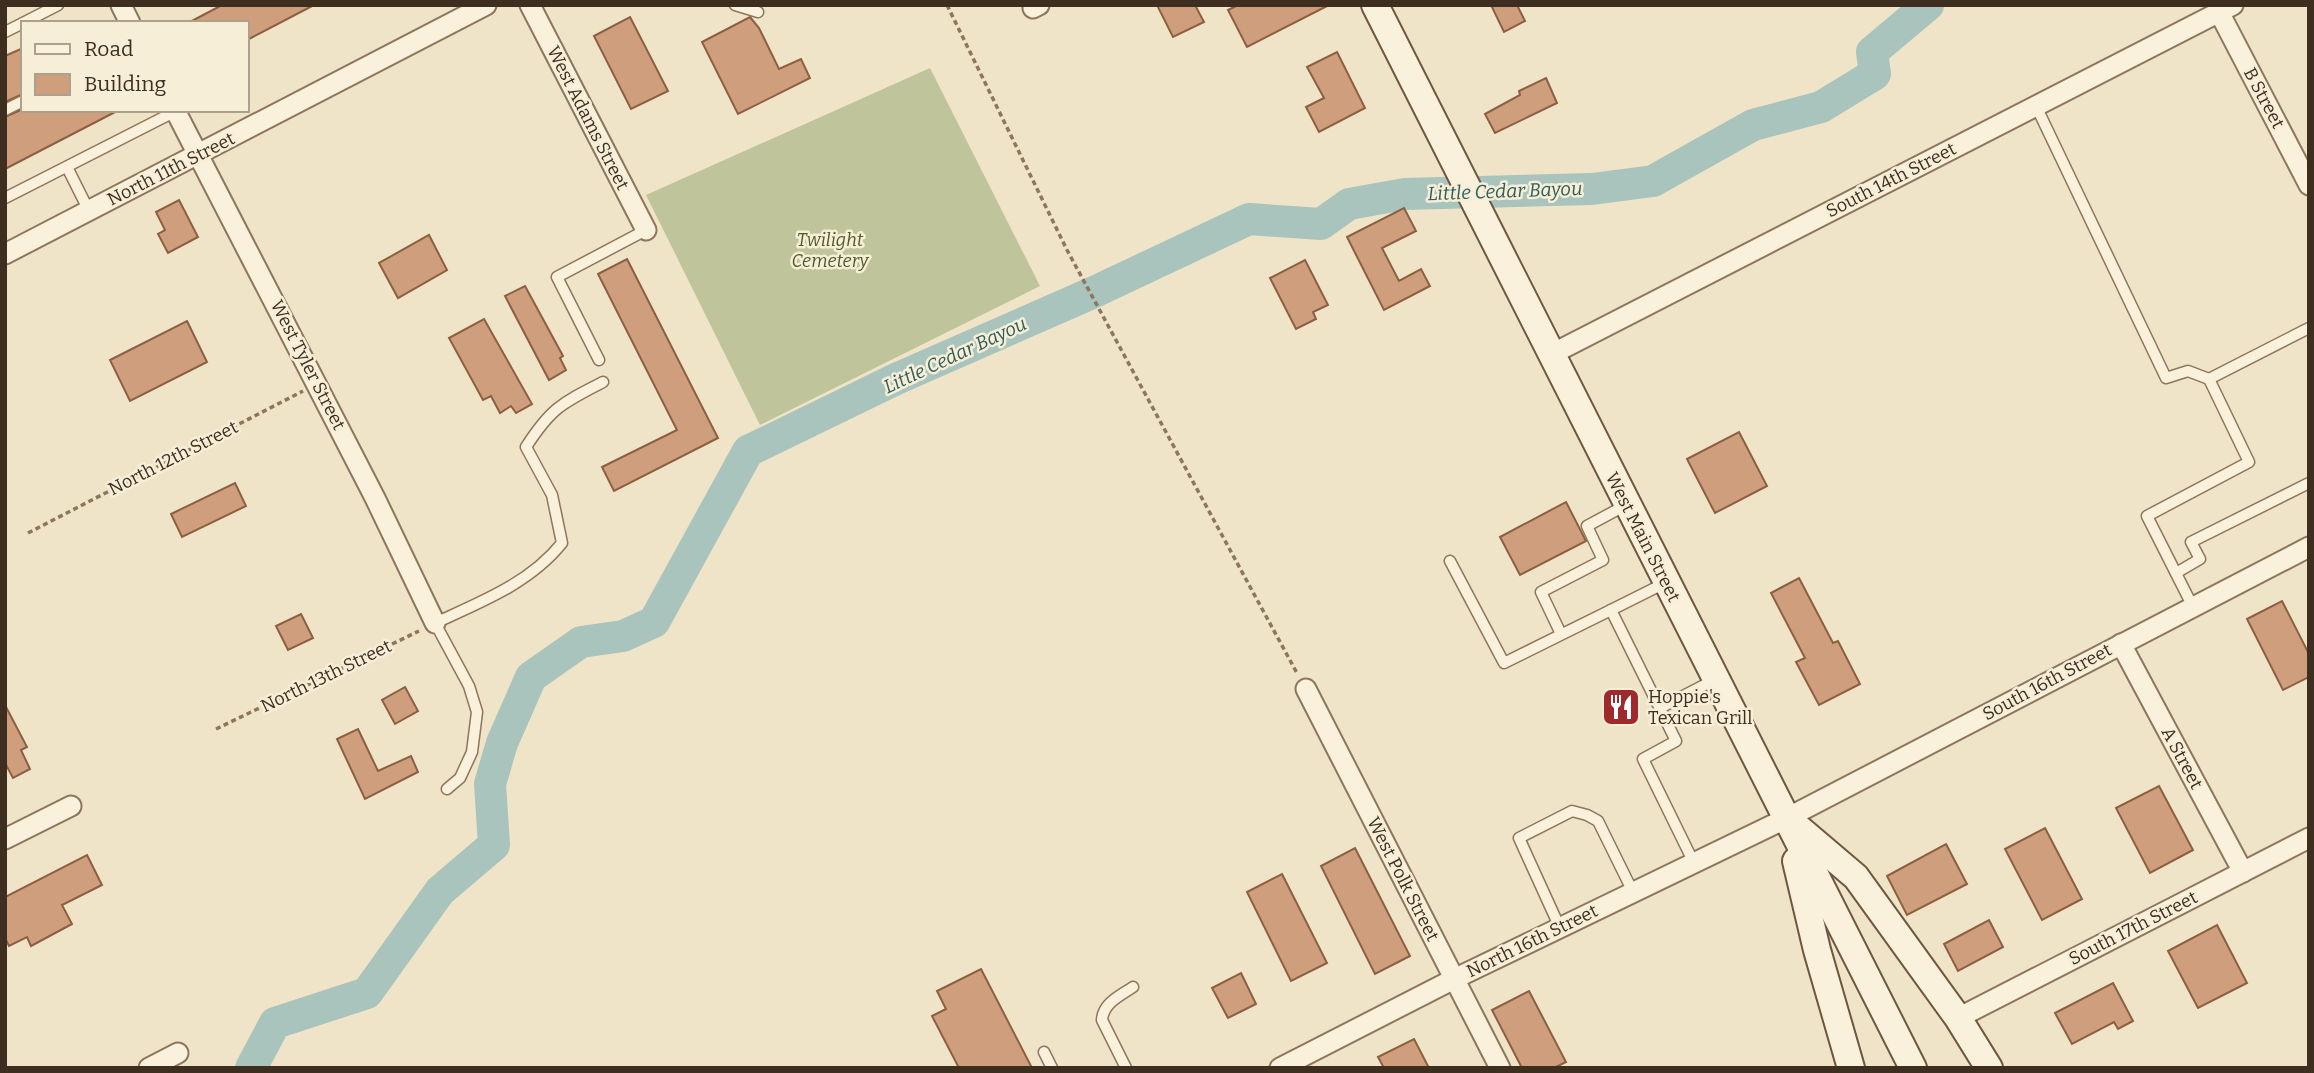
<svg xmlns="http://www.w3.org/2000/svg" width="2314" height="1073" font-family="Bitter,serif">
  <rect width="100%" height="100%" fill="#f0e4c8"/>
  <polygon fill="#bfc49a" points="930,68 1040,286 760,425 646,195"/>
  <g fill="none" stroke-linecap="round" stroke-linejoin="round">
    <polyline stroke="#a9c4bc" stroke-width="32" points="251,1068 275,1023 367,993 440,891 494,845 490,784 502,743 531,677 581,642 623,636 654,622 748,451 896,379 1092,293 1249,219 1321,224 1349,204 1405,194 1592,189 1653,181 1753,125 1821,107 1875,74 1872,52 1928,5"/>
  </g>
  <g fill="#cf9f7d" stroke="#8d5f41" stroke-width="2">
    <polygon points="222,5 314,5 247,40 247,23 188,23"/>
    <polygon points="1157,5 1195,5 1204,22 1173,37"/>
    <polygon points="1238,5 1329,5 1247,47 1228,10"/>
    <polygon points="1491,5 1517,5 1525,21 1504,32"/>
    <polygon points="630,17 668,91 631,109 594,36"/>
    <polygon points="750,17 759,28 779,69 801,59 810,78 738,114 702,42"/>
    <polygon points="23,48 23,94 5,102 5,56"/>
    <polygon points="1337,52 1365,108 1319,132 1306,107 1324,98 1307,67"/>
    <polygon points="1546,78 1557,103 1495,133 1485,114 1520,95 1519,91"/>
    <polygon points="23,109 23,110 119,110 5,169 5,117"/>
    <polygon points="179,200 198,237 168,253 158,234 165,230 156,212"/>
    <polygon points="1404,208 1416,231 1382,248 1399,281 1421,269 1430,286 1384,310 1347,237"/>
    <polygon points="429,235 447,270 398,298 379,263"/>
    <polygon points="627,259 718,438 614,491 602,467 677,430 598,274"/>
    <polygon points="1305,260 1328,305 1313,312 1316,319 1296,329 1270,278"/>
    <polygon points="525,286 563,356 560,358 566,370 549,380 505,296"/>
    <polygon points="484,319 532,404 516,413 511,406 500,413 491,396 483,400 449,338"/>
    <polygon points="187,321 207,362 130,401 110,360"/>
    <polygon points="1739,432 1767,486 1715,513 1687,459"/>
    <polygon points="235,483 246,506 182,537 171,514"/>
    <polygon points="1566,502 1586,541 1520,575 1500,537"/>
    <polygon points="1799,578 1833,643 1838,641 1860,684 1819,705 1796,662 1805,658 1771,593"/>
    <polygon points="2282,601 2309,654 2309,677 2283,690 2247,619"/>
    <polygon points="301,614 313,638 288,650 276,626"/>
    <polygon points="405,687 418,711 395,724 382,700"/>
    <polygon points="5,705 27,747 21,750 30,769 13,778 5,763"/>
    <polygon points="358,729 378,771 411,756 418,772 365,799 337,739"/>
    <polygon points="2159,786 2193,850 2150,873 2116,808"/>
    <polygon points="2045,828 2082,899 2042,920 2005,849"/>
    <polygon points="1946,844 1967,884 1907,915 1887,876"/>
    <polygon points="1355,848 1410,956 1375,974 1321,866"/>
    <polygon points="87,855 102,885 62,905 72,924 31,946 27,937 9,946 5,938 5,897"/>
    <polygon points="1282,874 1327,963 1291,981 1247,892"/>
    <polygon points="1989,920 2003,947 1958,971 1944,944"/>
    <polygon points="2217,925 2247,983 2198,1008 2168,951"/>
    <polygon points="981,969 1032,1068 959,1068 932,1016 946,1009 937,991"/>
    <polygon points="1241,973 1256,1004 1228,1018 1212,988"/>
    <polygon points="2113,983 2133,1021 2118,1029 2114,1022 2072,1044 2055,1013"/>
    <polygon points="1529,991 1566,1062 1554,1068 1522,1068 1492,1010"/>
    <polygon points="1414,1039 1429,1068 1384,1068 1378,1057"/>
  </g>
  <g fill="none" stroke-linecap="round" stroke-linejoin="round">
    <defs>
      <g id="lane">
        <polyline points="735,5 758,12"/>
        <polyline points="23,23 58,5"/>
        <polyline points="5,32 23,23"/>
        <polyline points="2036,106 2166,378 2188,371 2209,379"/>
        <polyline points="5,110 23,101"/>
        <polyline points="67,167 89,211"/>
        <polyline points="5,198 176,111"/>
        <polyline points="599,360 557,277 646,230"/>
        <polyline points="1450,561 1504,663 1611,610 1676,741 1643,759 1694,863"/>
        <polyline points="2176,573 2200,559 2191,542 2309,483"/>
        <polyline points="2193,607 2147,516 2249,462 2209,379 2309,328"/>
        <polyline points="1611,610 1667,582"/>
        <polyline points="1561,634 1541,592 1603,560 1587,526 1626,505"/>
        <polyline points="1660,708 1716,679"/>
        <path d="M 447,789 L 460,778 L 472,752 L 477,712 L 469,686 L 435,623 C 481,602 530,583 562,543 L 552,495 L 526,447 C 551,408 562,403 603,382"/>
        <polyline points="1560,928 1519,838 1572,811 1587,815 1598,821 1633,892"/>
        <polyline points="1044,1052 1052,1068"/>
        <path d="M 1126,1068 L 1102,1020 C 1103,1003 1120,996 1133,987"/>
      </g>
      <g id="street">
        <polyline points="121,5 130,23"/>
        <polyline points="530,5 646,230"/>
        <polyline points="1033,8 1039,5"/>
        <polyline points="2219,12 2309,185"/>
        <polyline points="175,110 375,498 435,623"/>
        <polyline points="5,254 486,5"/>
        <polyline points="1550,355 2233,5"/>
        <polyline points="2121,644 2243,872"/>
        <polyline points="1306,689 1500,1068"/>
        <polyline points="5,839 71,806"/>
        <polyline points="1958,1018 2309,838"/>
        <polyline points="149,1068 178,1053"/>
        <polyline points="1280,1068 1454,979 1787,818 2309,547"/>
      </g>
      <g id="secondary">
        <polyline points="1375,5 1913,1068"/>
        <polyline points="1796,826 1856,877 1958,1018 1989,1068"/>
        <polyline points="1796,861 1817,950 1851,1068"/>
      </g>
    </defs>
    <use href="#lane" stroke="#8d765c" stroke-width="13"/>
    <use href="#street" stroke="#8d765c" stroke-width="23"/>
    <use href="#secondary" stroke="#6f573f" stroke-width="30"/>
    <g stroke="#8d765c" stroke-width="3.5" stroke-dasharray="5 3.5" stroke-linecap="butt">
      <polyline points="947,5 1067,250 1298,675"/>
      <polyline points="28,533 303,391"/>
      <polyline points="216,729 419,631"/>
    </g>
    <use href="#lane" stroke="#faf1dc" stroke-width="10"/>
    <use href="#street" stroke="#faf1dc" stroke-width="19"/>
    <use href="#secondary" stroke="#faf1dc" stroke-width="26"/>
  </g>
  <defs>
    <symbol id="restaurant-square" viewBox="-11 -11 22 22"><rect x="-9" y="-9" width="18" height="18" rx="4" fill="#9e2a2b" stroke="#f7eed8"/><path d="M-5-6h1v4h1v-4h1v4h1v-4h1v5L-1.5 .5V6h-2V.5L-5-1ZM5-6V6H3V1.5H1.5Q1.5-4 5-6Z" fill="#fff"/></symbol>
  </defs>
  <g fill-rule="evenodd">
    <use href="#restaurant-square" x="1599" y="685" width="44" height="44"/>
  </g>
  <g text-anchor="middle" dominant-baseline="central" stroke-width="5" stroke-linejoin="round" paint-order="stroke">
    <g font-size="18" fill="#3d2e20" stroke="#f7eed8">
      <text transform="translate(2264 98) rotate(62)">B Street</text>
      <text transform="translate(588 118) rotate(63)">West Adams Street</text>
      <text transform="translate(171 169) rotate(-27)">North 11th Street</text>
      <text transform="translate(1891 180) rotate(-27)">South 14th Street</text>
      <text transform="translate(308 365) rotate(63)">West Tyler Street</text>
      <text transform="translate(173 458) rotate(-27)">North 12th Street</text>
      <text transform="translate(1643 537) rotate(63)">West Main Street</text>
      <text transform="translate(326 676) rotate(-26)">North 13th Street</text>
      <text transform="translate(2047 682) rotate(-28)">South 16th Street</text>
      <text transform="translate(2182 758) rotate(62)">A Street</text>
      <text transform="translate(1403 879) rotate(63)">West Polk Street</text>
      <text transform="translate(2133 928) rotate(-27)">South 17th Street</text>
      <text transform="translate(1532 941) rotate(-26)">North 16th Street</text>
    </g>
    <g font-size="18" font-style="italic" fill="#4d5a26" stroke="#f7eed8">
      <text x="830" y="240">Twilight<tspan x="830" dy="21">Cemetery</tspan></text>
    </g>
    <g font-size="18" fill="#3d2e20" stroke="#f7eed8" text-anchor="start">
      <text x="1648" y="697">Hoppie's<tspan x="1648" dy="21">Texican Grill</tspan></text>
    </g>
    <g font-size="19" font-style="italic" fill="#2f5d5a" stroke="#f7eed8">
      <text transform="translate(1505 191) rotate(-2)">Little Cedar Bayou</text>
      <text transform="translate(955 355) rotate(-25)">Little Cedar Bayou</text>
    </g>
  </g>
  <rect width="2314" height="1073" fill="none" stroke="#3d2e20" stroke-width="14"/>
  <rect x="21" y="21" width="228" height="91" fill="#f7eed8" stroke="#ada18e" stroke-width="2"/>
  <rect x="35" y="44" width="35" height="10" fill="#faf1dc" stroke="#ada18e" stroke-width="2"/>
  <text x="84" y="56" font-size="21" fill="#3d2e20">Road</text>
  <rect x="35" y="74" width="35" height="21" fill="#cf9f7d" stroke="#ada18e" stroke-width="2"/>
  <text x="84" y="91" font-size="21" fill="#3d2e20">Building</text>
</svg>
